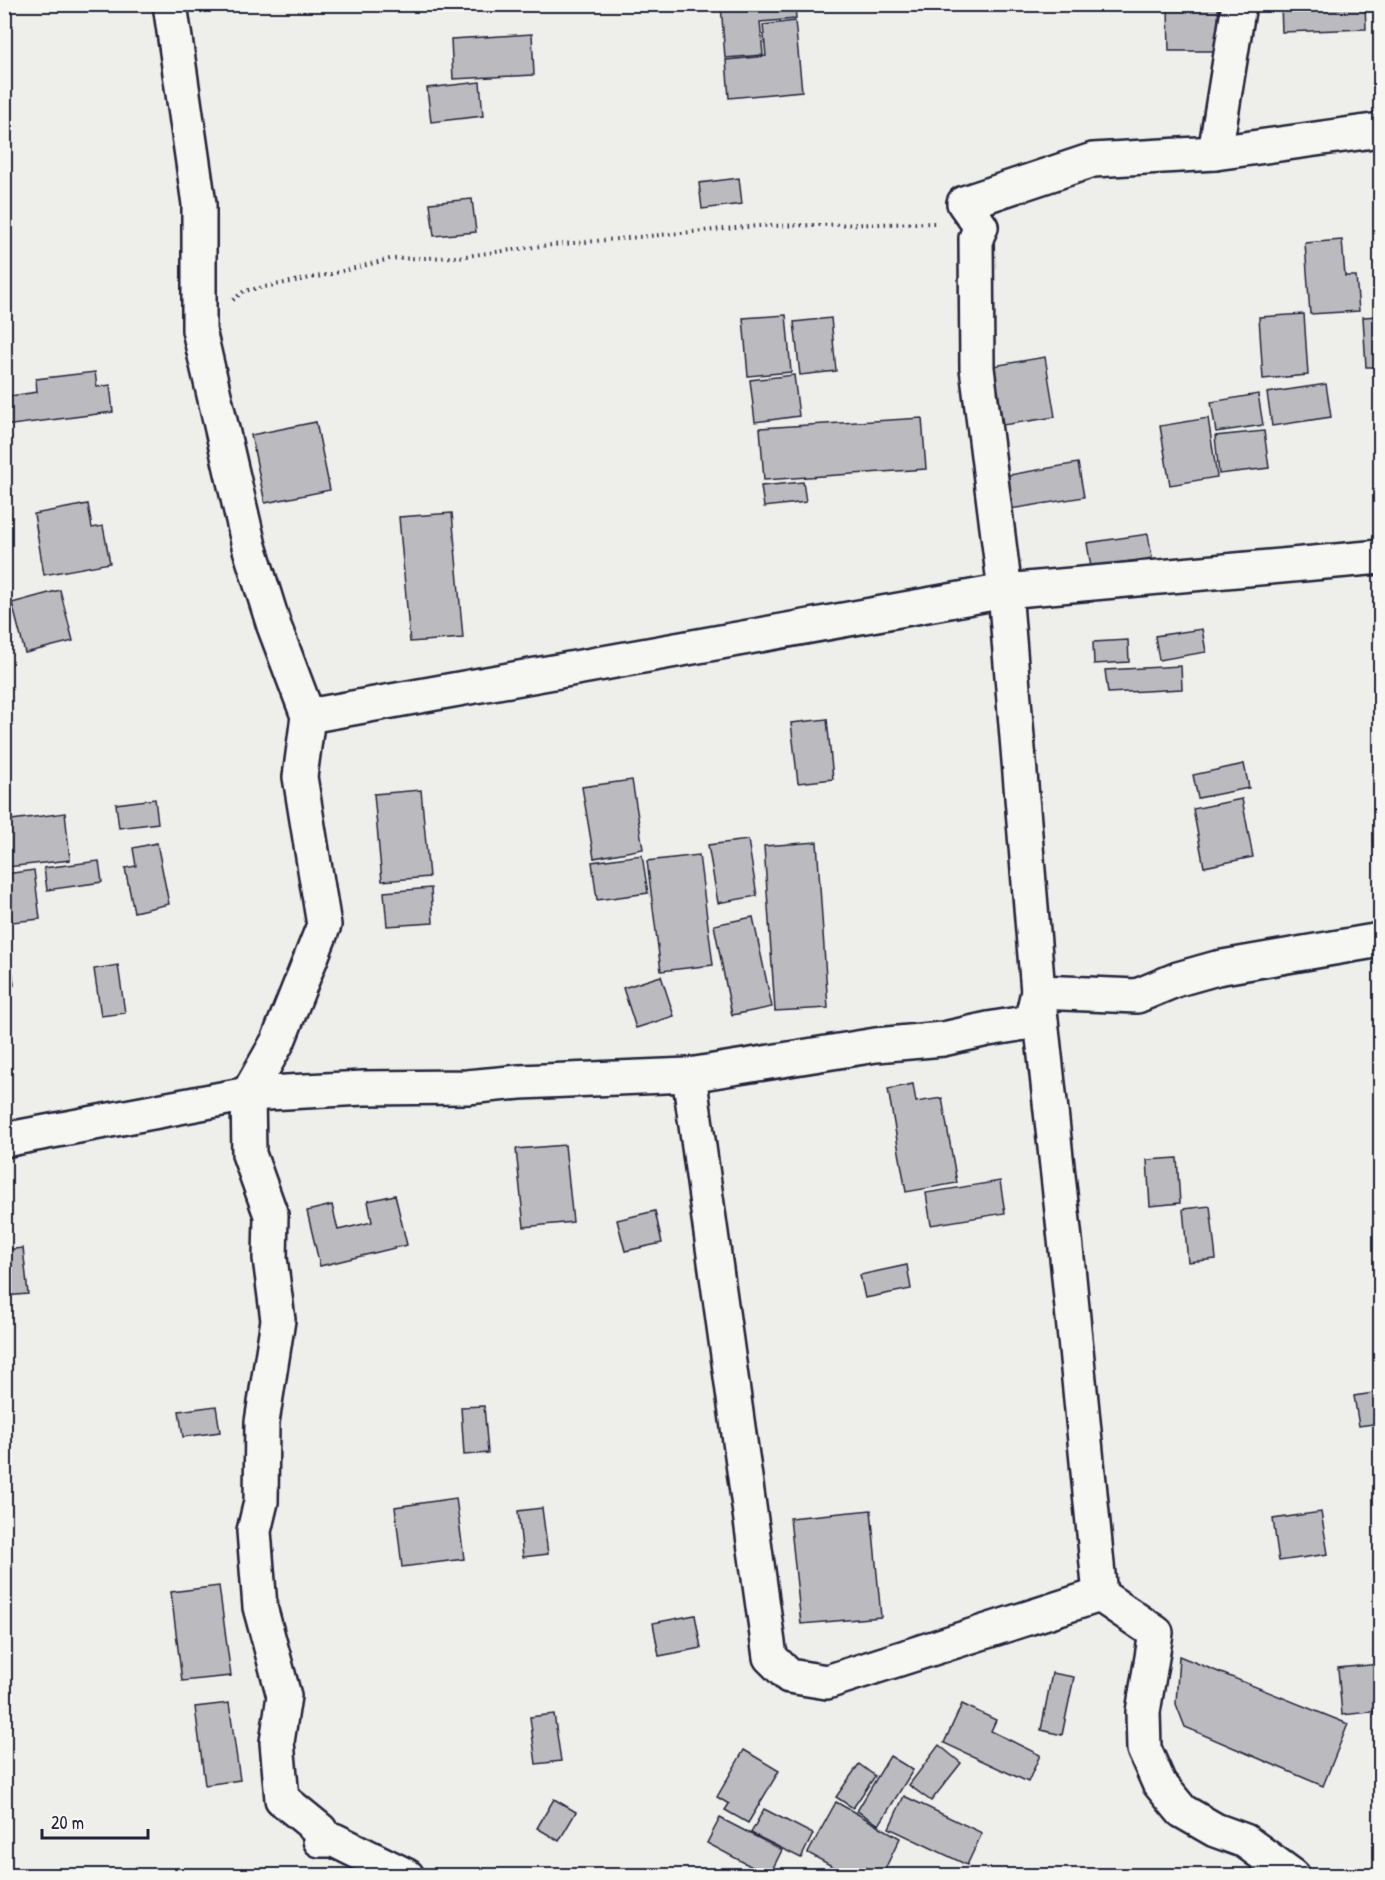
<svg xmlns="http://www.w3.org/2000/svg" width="1385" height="1880" font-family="'Patrick Hand',sans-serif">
  <rect width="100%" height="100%" fill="#eeeeeb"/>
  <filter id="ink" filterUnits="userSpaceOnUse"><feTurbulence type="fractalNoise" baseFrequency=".0167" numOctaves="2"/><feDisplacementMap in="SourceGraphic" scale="12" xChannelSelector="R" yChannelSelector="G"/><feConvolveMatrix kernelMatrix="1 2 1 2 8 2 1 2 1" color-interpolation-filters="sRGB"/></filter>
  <g filter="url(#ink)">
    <g fill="#bbbbbf" stroke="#22223b" stroke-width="1.5">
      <polygon points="721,4 795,4 796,19 760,22 763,55 725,58"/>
      <polygon points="1218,4 1219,51 1169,51 1168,5"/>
      <polygon points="1281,4 1365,4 1366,29 1282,32"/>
      <polygon points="795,21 802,91 729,98 726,60 766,56 763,25"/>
      <polygon points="532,34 534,75 453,79 451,39"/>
      <polygon points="480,82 483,116 431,122 427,88"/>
      <polygon points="739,178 742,204 702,209 699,183"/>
      <polygon points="472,199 476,232 434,236 430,203"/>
      <polygon points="1342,240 1345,276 1356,276 1359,311 1310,314 1305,243"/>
      <polygon points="1304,314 1308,375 1263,379 1259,317"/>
      <polygon points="786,315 791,372 748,376 743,318"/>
      <polygon points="1380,316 1380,367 1366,367 1363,317"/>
      <polygon points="831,318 836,371 800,375 794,322"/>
      <polygon points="1045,357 1055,417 1003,425 993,366"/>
      <polygon points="95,372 97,387 110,385 113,412 4,426 4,397 37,392 36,379"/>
      <polygon points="794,375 799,416 755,422 750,380"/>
      <polygon points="1326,384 1331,417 1272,426 1267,393"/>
      <polygon points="1258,394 1263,425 1216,432 1211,402"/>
      <polygon points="922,418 926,469 764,480 760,428"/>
      <polygon points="1208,418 1217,477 1170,485 1160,426"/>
      <polygon points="316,422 330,490 265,503 251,435"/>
      <polygon points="1264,431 1269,468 1219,474 1215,436"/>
      <polygon points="1078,463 1084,497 1004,510 998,477"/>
      <polygon points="803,482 806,502 764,507 761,486"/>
      <polygon points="88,504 92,528 103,526 110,563 44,575 34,514"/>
      <polygon points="452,513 463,638 410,642 399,517"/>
      <polygon points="1148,534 1152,558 1091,567 1087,543"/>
      <polygon points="60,590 73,641 25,653 12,603"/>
      <polygon points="1202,629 1206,652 1159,660 1155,636"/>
      <polygon points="1128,640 1129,662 1094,664 1093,642"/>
      <polygon points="1181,666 1182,689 1108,693 1105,670"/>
      <polygon points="827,719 833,779 798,783 791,723"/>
      <polygon points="1244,764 1249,788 1198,798 1193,775"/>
      <polygon points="632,780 643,849 594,858 582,787"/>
      <polygon points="421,790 429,877 382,881 374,794"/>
      <polygon points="155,799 158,823 119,828 116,804"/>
      <polygon points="1242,799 1253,857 1204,867 1193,809"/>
      <polygon points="65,813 70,860 7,867 4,821"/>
      <polygon points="748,840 757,896 718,903 708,845"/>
      <polygon points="817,842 828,1008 775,1011 764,846"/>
      <polygon points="157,843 169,904 134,912 125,868 136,866 133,848"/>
      <polygon points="642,855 648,893 597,900 592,862"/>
      <polygon points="699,855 713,965 661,971 647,861"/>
      <polygon points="99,861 102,882 47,890 44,868"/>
      <polygon points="34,870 40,919 12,922 6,874"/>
      <polygon points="431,888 433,923 387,926 384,892"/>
      <polygon points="4,907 14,985 4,986"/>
      <polygon points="753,917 772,1007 732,1015 714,925"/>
      <polygon points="118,965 125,1013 101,1016 94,969"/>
      <polygon points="661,976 674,1016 636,1028 623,988"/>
      <polygon points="913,1084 916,1102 942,1098 957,1183 906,1192 888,1089"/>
      <polygon points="565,1145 573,1222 524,1227 516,1149"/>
      <polygon points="1177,1158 1180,1203 1150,1206 1147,1160"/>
      <polygon points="1000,1181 1005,1213 931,1225 926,1193"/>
      <polygon points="395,1195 407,1245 320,1266 307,1211 332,1205 338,1230 372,1222 368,1201"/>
      <polygon points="1210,1206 1216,1259 1188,1262 1183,1209"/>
      <polygon points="655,1211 662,1243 625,1251 617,1220"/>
      <polygon points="23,1248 28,1294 4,1296 4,1250"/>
      <polygon points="907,1265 911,1289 865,1298 860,1275"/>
      <polygon points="1380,1392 1380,1423 1359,1426 1354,1396"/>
      <polygon points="216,1406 220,1432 183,1437 179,1411"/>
      <polygon points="484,1406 488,1453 464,1455 461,1407"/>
      <polygon points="456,1498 464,1559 402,1567 395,1507"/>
      <polygon points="542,1508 548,1554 523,1557 518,1511"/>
      <polygon points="871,1510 881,1617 801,1624 790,1518"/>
      <polygon points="1321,1512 1328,1554 1279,1561 1273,1519"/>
      <polygon points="219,1586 231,1676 182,1681 171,1592"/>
      <polygon points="695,1615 701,1648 659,1656 653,1623"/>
      <polygon points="1179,1656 1348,1724 1323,1786 1185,1727 1176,1704"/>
      <polygon points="1380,1664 1380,1711 1342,1715 1338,1668"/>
      <polygon points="1052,1673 1074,1677 1062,1735 1041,1730"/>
      <polygon points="229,1703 240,1780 205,1785 195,1707"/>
      <polygon points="962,1704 996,1720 991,1731 1040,1755 1028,1782 944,1743"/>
      <polygon points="554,1714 561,1761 536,1764 530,1717"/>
      <polygon points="939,1745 961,1763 931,1801 909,1785"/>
      <polygon points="744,1750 779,1771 748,1823 725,1810 729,1804 717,1797"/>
      <polygon points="890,1756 913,1770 879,1825 857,1811"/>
      <polygon points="859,1764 875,1776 853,1808 836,1797"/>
      <polygon points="904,1796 982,1833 967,1865 889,1828"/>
      <polygon points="554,1799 576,1812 559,1841 537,1828"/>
      <polygon points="836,1802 900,1838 882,1875 865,1867 861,1876 850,1876 808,1853"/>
      <polygon points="764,1809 813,1834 801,1858 751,1833"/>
      <polygon points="720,1818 782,1850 769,1876 707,1843"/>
    </g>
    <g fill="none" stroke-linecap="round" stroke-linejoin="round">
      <defs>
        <g id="minor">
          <polyline points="170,4 199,204 199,330 249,546 274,626 308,716 300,777 324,925 278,1041 248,1094 249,1154 271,1215 270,1258 278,1320 262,1422 261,1502 254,1531 260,1607 284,1696 277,1742 282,1799 320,1830 320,1840 334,1840 407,1876"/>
          <polyline points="1215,153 1239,4"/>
          <polyline points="308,716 1005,591 1380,557"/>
          <polyline points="689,1075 770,1657 789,1676 827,1682 1100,1595"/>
          <polyline points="4,1140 248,1094 364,1088 467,1087 520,1082 689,1075 876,1045 943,1039 988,1029 1031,1022 1038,992 1137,996 1178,979 1217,968 1380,940"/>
          <polyline points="1100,1595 1068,1267 1038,992 1005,591 977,368 976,238 981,227 964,203 1093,160 1215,153 1380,130"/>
          <polyline points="1100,1595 1156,1633 1143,1712 1144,1749 1159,1783 1182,1811 1215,1830 1245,1841 1293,1876"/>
        </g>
      </defs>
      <use href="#minor" stroke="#22223b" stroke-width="38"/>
      <polyline stroke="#22223b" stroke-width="4" stroke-dasharray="1.5 4.5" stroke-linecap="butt" points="233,300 244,291 331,274 390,259 458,257 542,246 757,226 937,223"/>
      <use href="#minor" stroke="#f6f6f2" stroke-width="33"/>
    </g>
  </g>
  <rect width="1385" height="1880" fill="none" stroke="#f6f6f2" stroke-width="24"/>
  <rect x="12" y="12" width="1361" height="1856" fill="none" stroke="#22223b" stroke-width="2" filter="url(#ink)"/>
  <path d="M42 1829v9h106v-9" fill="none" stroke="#22223b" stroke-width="3"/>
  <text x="51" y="1829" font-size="18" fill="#22223b" stroke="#f6f6f2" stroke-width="4.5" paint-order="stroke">20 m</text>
</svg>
